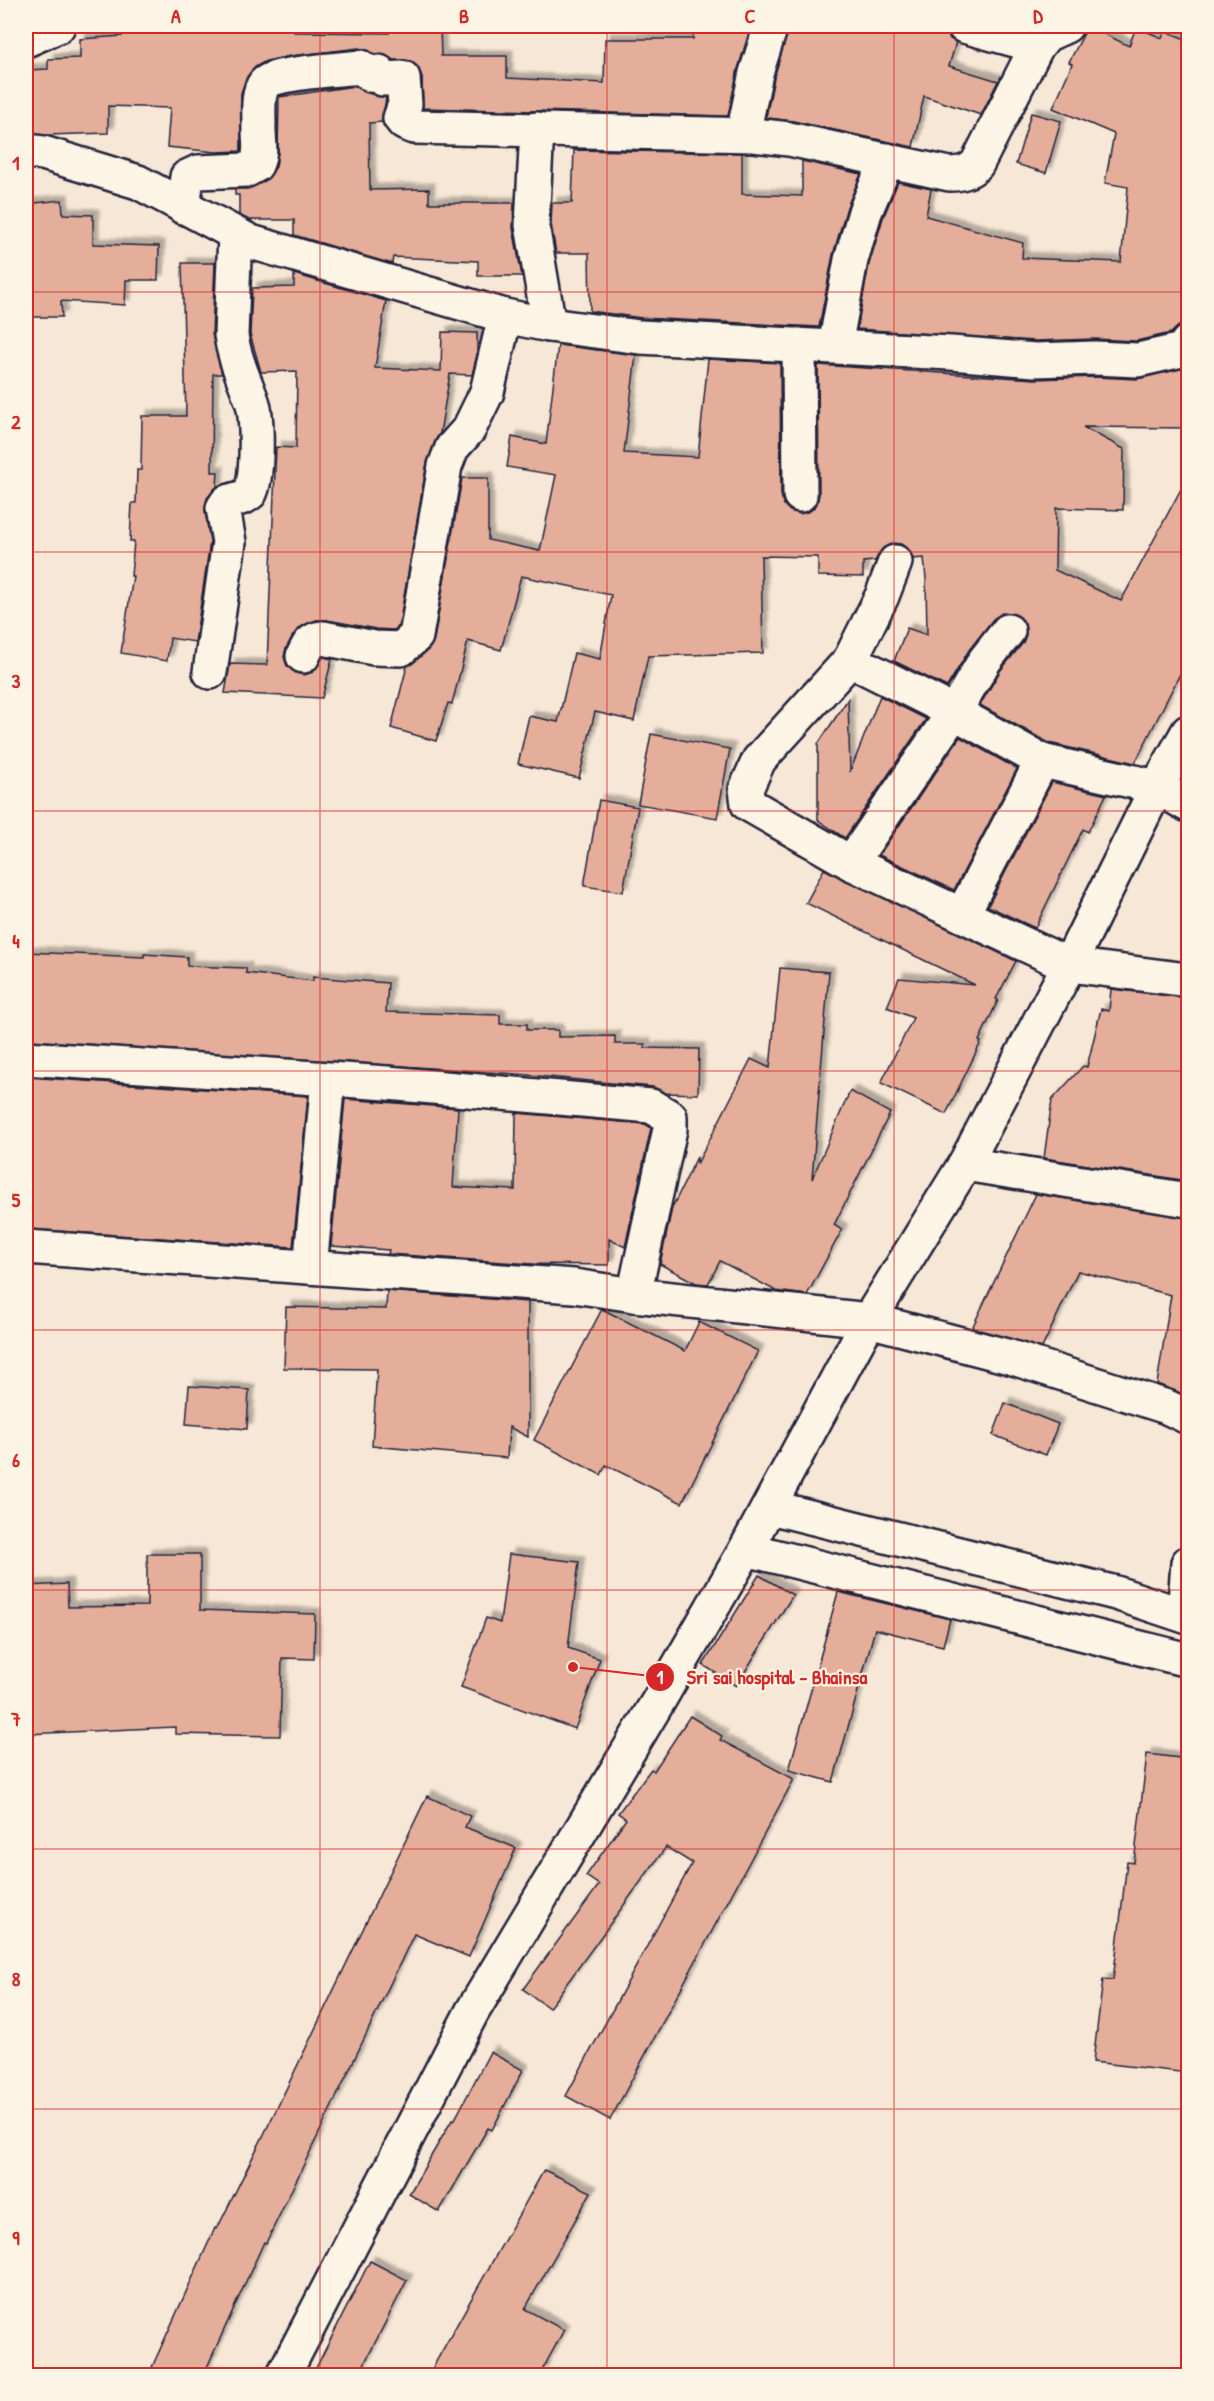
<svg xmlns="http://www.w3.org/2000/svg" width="1214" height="2401" font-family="'Patrick Hand',sans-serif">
  <defs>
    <filter id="shadow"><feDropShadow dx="5.5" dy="-5.5" stdDeviation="1.5" flood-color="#0004"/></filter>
  </defs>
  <rect width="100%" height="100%" fill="#f7e7d6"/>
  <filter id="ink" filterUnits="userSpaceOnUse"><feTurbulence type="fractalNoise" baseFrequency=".0167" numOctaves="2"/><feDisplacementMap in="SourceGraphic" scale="12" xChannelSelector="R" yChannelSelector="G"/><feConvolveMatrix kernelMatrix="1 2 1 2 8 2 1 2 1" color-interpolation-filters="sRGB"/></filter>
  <g filter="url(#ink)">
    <g fill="#e5ae9b" stroke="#22223b" stroke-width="1.5" filter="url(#shadow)">
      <polygon points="122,26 261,26 294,27 294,32 389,33 388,26 440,26 441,56 507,56 507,78 604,83 605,39 693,39 694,26 751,26 738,69 728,116 423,108 422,77 418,67 411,61 393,60 382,53 375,54 359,48 291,56 266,61 255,67 247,77 241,93 241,151 216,152 167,147 170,108 108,106 108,133 47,135 26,133 26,70 48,69 48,59 80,58 80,39 122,36"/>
      <polygon points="789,26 944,26 950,39 956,42 949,66 998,81 981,115 924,96 913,147 793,121 768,118 766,117 774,78"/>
      <polygon points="1088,26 1129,46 1136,27 1162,38 1165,31 1188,40 1188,324 1180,325 1171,333 1136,341 1094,339 1035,341 857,329 869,264 883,218 898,182 931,189 926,216 1023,243 1022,258 1121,262 1128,187 1105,183 1114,134 1053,108 1072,64 1069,62"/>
      <polygon points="355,86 368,93 386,98 382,122 369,123 370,190 429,189 429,203 514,203 513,228 522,276 478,276 478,261 393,257 392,264 294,235 294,220 249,220 239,215 239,195 235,195 235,189 248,189 265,181 276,167 278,151 279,97"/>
      <polygon points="1031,113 1061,121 1046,173 1016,164"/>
      <polygon points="574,150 742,153 742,194 802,196 802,161 861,174 847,207 833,255 819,327 642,318 590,311 589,253 556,253 551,224 552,203 572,203"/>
      <polygon points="62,200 63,214 93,215 93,244 159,246 158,280 126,280 125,305 61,301 62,317 29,317 29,293 26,293 26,204"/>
      <polygon points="182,263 215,263 212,334 222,374 213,374 212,472 218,472 217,487 207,498 205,510 210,542 195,642 170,638 167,661 121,653 133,576 131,576 134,541 130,541 132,503 136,503 137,470 141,470 142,416 186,416"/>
      <polygon points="294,274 386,301 375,368 441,371 442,332 477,333 477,355 472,375 450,374 440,433 435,441 427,463 399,626 394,630 376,629 327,620 316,620 298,629 286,648 284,657 287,666 296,673 304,675 313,672 323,657 332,659 322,698 225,693 230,664 267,665 276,447 296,448 297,371 261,372 250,334 252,288 294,287"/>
      <polygon points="558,345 636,355 624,453 698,457 708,359 780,363 781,495 784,505 790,511 800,514 810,511 817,504 819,495 818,365 1035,379 1095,377 1137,379 1188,367 1188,428 1083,427 1124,449 1123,510 1056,508 1055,570 1121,601 1188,476 1188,658 1135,763 1049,743 980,705 1000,671 1023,643 1026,634 1025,624 1020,617 1011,613 1002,613 993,619 969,650 947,687 894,661 907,628 927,635 926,579 924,558 913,559 909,550 901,544 893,543 883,548 875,561 863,562 863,577 818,576 818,557 761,556 763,653 648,656 634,721 595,712 579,778 518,764 529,716 558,722 574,653 600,659 611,595 521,576 501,650 468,641 452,704 448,703 436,741 391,728 407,666 413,663 428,650 434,639 462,478 488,478 488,540 540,551 556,475 507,467 512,437 546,444"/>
      <polygon points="880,696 926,719 845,838 818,820 818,744 848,699 850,772"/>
      <polygon points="651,734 730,749 717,818 638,804"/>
      <polygon points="960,737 1017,769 954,890 879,855"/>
      <polygon points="1052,782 1106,795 1088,832 1083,829 1035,928 988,906"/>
      <polygon points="599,800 638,807 623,892 584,886"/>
      <polygon points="824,869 1016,961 996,999 998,1000 979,1041 981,1042 946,1114 881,1083 913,1018 887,1007 899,978 975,985 806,903"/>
      <polygon points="26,952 144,957 144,954 187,957 187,966 246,968 246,973 313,981 313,977 388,983 386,1012 500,1015 500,1024 527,1024 527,1030 558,1030 558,1037 615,1036 615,1044 645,1044 645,1048 699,1049 698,1094 666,1093 653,1087 517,1074 26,1040"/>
      <polygon points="780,968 829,972 812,1179 850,1091 890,1113 834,1225 842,1230 807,1295 776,1291 720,1261 708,1284 696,1283 660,1264 672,1208 697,1157 697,1164 751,1059 770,1068"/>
      <polygon points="1111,989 1188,998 1188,1181 1044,1158 1052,1100 1083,1066 1087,1067 1101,1009 1109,1011"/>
      <polygon points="26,1077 308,1096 293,1247 26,1229"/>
      <polygon points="345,1099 458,1108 453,1187 515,1190 516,1113 645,1124 651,1128 625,1247 609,1239 609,1265 533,1264 388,1254 389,1250 331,1246"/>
      <polygon points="1036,1194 1188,1218 1188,1396 1157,1384 1171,1295 1078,1271 1042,1348 972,1328"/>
      <polygon points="387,1291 528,1302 528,1437 509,1427 507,1458 372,1446 377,1369 284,1368 286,1307 386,1309"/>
      <polygon points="602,1309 685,1351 699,1322 758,1351 682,1503 606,1465 601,1475 534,1440"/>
      <polygon points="189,1386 249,1390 247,1429 186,1424"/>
      <polygon points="1005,1403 1058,1424 1046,1455 993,1435"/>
      <polygon points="147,1554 200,1554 200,1610 315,1614 314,1659 282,1658 280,1736 175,1734 175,1727 27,1734 26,1586 67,1584 68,1607 147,1606"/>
      <polygon points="509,1554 579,1562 568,1648 600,1659 575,1729 461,1687 486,1618 500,1623"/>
      <polygon points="759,1575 793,1595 736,1686 703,1665"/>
      <polygon points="838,1592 950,1619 943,1646 875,1629 833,1782 789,1770"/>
      <polygon points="690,1716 722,1736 720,1740 794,1779 610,2120 566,2096 692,1863 666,1847 549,2008 523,1989 599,1885 586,1876 626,1819 618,1813 651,1769 654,1771"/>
      <polygon points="1147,1754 1188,1759 1188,2073 1093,2062 1103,1979 1113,1980 1127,1862 1134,1863"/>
      <polygon points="427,1796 470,1816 465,1827 516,1848 469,1957 414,1934 322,2127 266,2243 264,2242 203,2376 148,2376 215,2228 217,2229 277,2108"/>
      <polygon points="490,2052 523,2070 492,2130 488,2128 439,2212 409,2194 452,2120 454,2121"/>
      <polygon points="544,2170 591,2192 525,2309 564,2330 539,2376 428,2376"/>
      <polygon points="370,2261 407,2280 358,2376 312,2376"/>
    </g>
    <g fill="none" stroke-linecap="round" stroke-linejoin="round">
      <defs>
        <g id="street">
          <polyline points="964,26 1037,46"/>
          <polyline points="26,40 58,26"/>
          <polyline points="537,129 532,225 549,325"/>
          <polyline points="743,134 756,73 771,26"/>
          <polyline points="26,151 43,153 138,182 251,242 505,316 549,325 640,337 951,353 1035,360 1095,358 1138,360 1182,350 1188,342"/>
          <path d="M 183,207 L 187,177 L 198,172 L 247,170 L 256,165 C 263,151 258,138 259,124 C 259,113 257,92 265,83 C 274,73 344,69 361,67 L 371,75 L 379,72 L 383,79 L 403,78 L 405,104 L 400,118 L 404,123 L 414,127 L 753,135 L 789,139 L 949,174 C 961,174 969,172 977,164 L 1037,46 L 1046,35 L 1066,26"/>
          <polyline points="799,345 800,495"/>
          <polyline points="835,346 851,260 865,212 887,160"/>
          <polyline points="895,562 882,596 850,660 759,760 746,789 748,804 851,863 1069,965 1188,980"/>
          <path d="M 303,656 C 308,645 310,639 323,638 L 374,648 L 401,649 L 416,636 L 445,466 L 452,448 L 469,429 L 487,392 L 505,316"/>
          <polyline points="850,660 954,712 1042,761 1157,787 1188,805"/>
          <path d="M 210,672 L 229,542 L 223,508 L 227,502 L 244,497 L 250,493 C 258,479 258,416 252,401 C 244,378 234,359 231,335 L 235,234"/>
          <polyline points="851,863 954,712 985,660 1008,631"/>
          <polyline points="962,915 1042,761"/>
          <polyline points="26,1058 387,1083 651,1106 670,1117 670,1129 634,1295"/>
          <polyline points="965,1164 1188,1200"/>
          <polyline points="26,1247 574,1286 634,1295 869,1320 1010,1357 1167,1407 1188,1417"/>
          <polyline points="310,1267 328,1080"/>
          <polyline points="1184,1615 1188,1563"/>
        </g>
        <g id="secondary">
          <polyline points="770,1507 1116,1593 1188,1617"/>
          <polyline points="746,1549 1188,1660"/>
          <polyline points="283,2376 472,2012 659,1700 746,1549 869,1320 965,1164 1069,965 1157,787 1188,732"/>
        </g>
      </defs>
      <use href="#street" stroke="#22223b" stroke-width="38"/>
      <use href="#secondary" stroke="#22223b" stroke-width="38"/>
      <use href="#street" stroke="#fcf5e5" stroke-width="33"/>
      <use href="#secondary" stroke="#fcf5e5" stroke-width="33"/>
    </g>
  </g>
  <path fill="none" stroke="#d62828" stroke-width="1.5" stroke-opacity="0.55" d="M 320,26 L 320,2376M 607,26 L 607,2376M 894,26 L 894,2376M 26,292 L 1188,292M 26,552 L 1188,552M 26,811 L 1188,811M 26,1071 L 1188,1071M 26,1330 L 1188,1330M 26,1590 L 1188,1590M 26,1849 L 1188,1849M 26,2109 L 1188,2109"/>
  <path fill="none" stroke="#d62828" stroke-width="2" d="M573 1667L660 1677"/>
  <g fill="#d62828" stroke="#fcf5e5" stroke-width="2">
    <circle cx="573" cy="1667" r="6"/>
    <circle cx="660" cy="1677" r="15"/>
  </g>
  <g font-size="18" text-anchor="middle" font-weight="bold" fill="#fff">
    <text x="660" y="1684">1</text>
  </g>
  <g font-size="20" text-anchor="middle" font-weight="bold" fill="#d62828" stroke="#fcf5e5" stroke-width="4.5" stroke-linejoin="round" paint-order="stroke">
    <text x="777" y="1684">Sri sai hospital - Bhainsa</text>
  </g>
  <rect width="1214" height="2401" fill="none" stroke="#fcf5e5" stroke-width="66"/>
  <rect x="33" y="33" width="1148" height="2335" fill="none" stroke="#d62828" stroke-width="2"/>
  <g font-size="20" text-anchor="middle" font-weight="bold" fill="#d62828">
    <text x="176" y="23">A</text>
    <text x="464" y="23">B</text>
    <text x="750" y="23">C</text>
    <text x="1038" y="23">D</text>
    <text x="16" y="170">1</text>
    <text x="16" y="429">2</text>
    <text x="16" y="688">3</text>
    <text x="16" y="948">4</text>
    <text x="16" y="1207">5</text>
    <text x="16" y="1467">6</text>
    <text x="16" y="1726">7</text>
    <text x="16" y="1986">8</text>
    <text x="16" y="2245">9</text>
  </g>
</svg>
